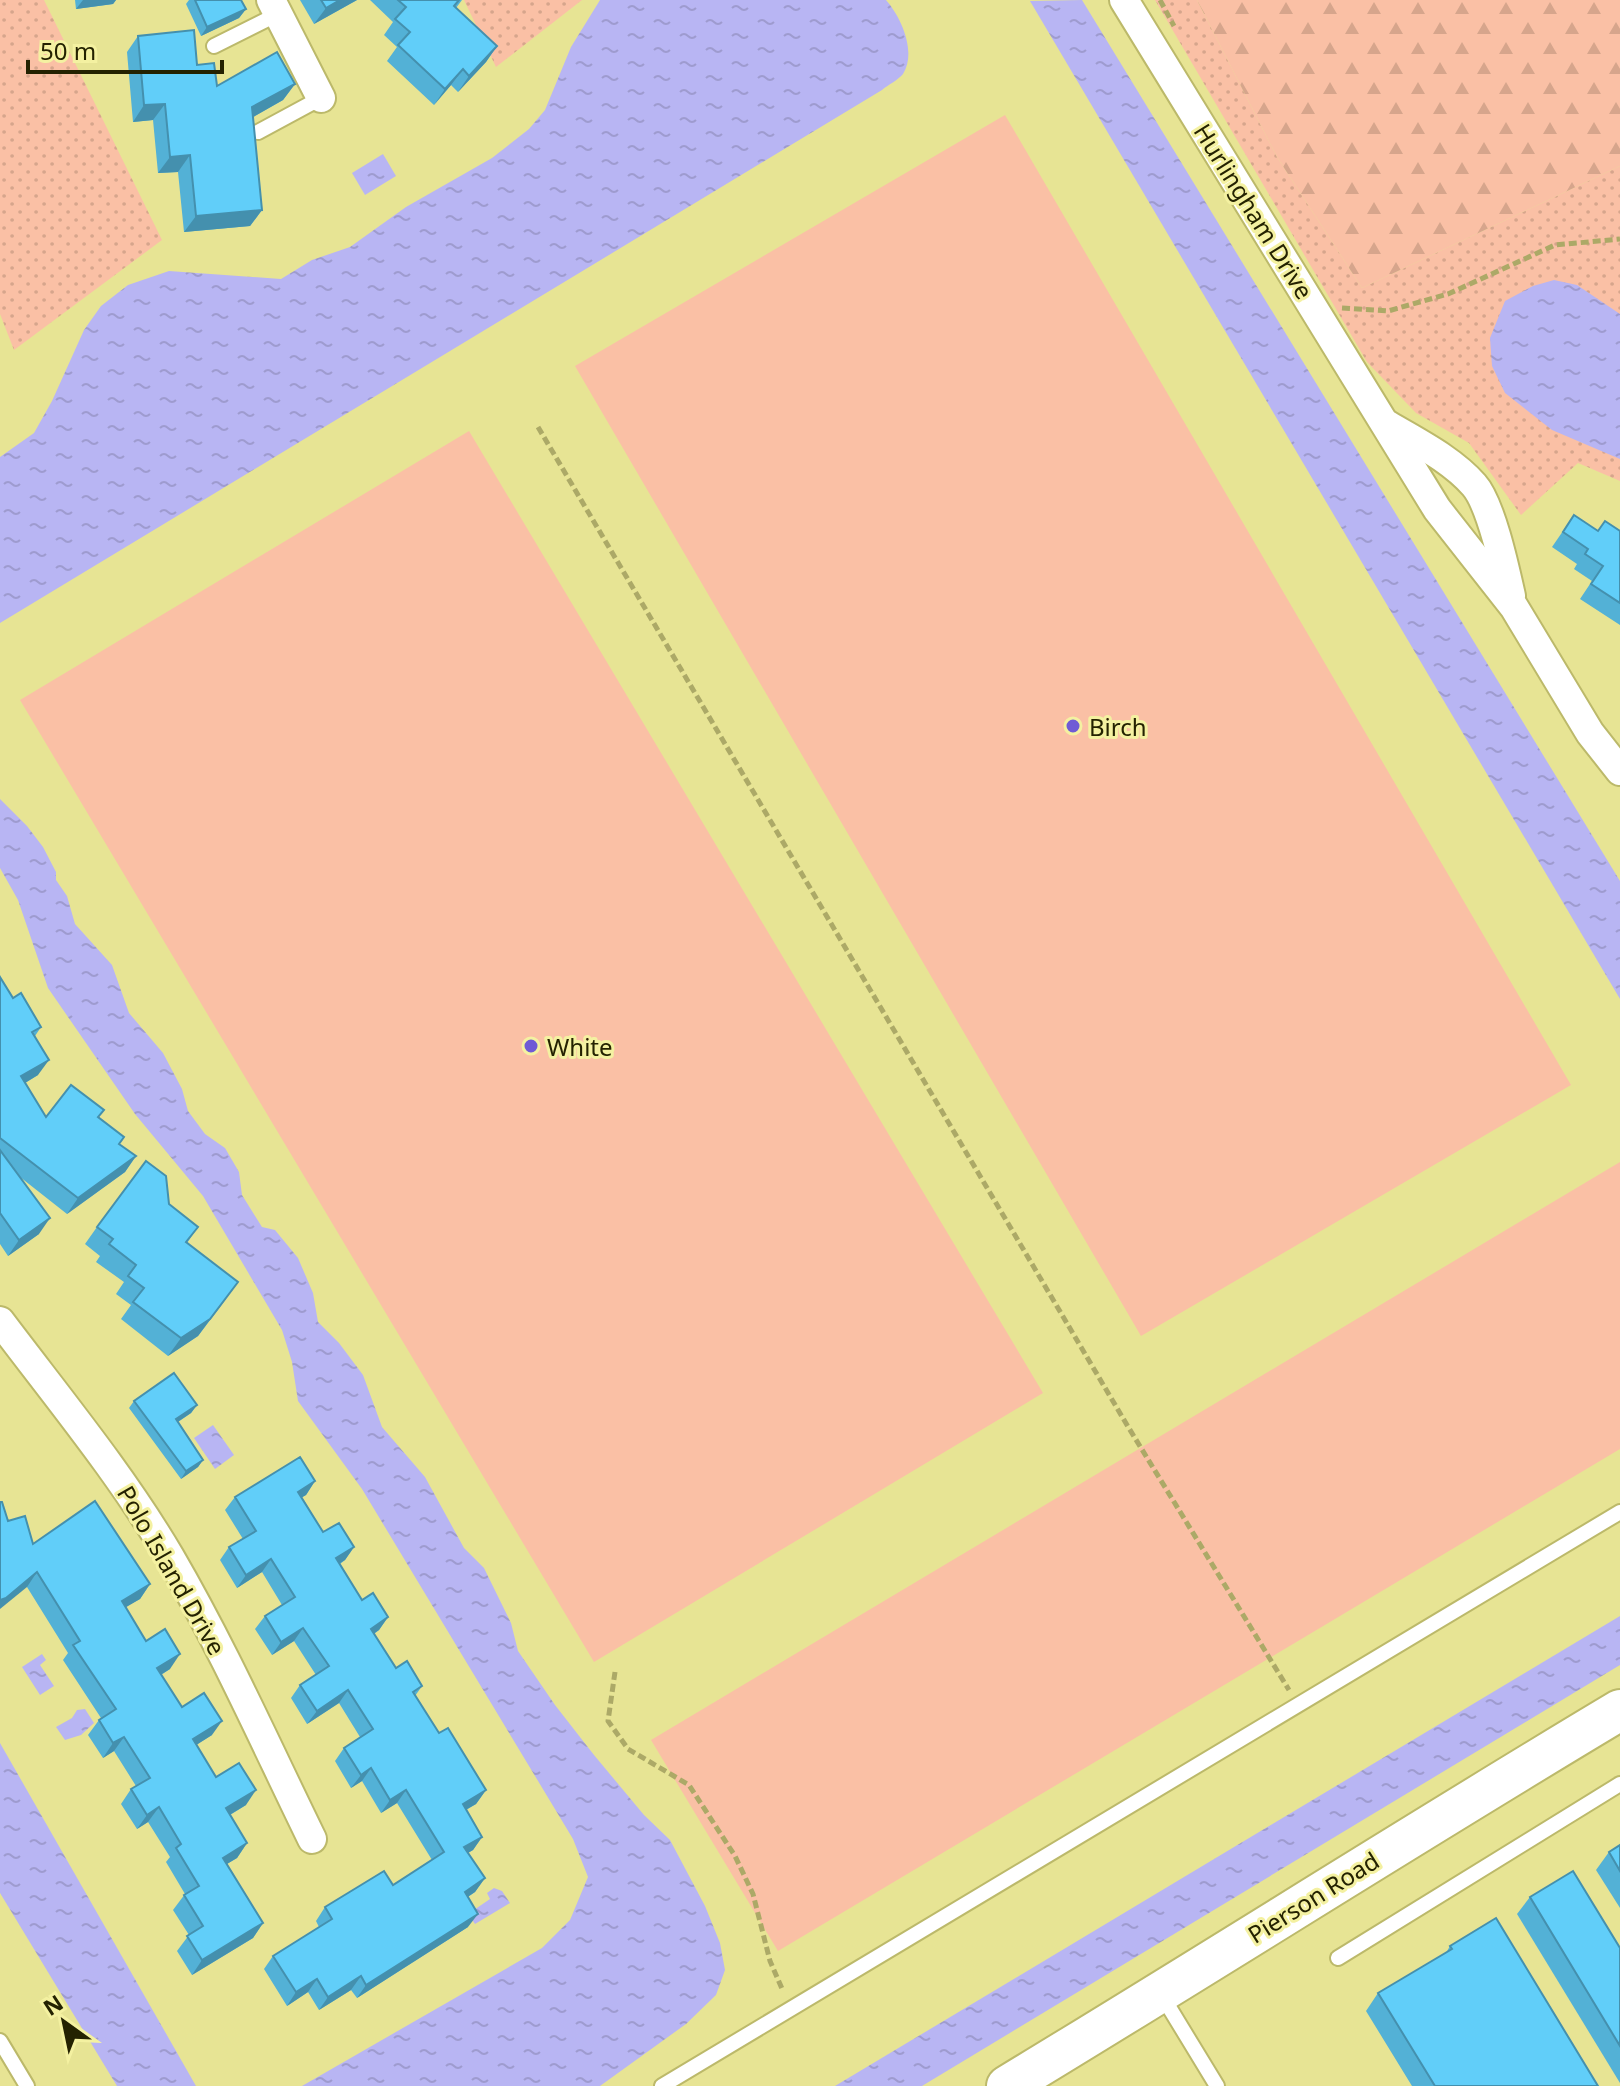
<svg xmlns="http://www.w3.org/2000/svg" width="1620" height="2086" font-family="'Noto Sans',sans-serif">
  <defs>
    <pattern id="green-dots" width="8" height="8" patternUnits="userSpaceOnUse" patternTransform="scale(2)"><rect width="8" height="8" fill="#fac0a5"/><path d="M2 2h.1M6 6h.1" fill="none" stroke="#d6a58c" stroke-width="1.8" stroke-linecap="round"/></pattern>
    <pattern id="forest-firs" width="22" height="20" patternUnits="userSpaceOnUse" patternTransform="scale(2)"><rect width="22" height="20" fill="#fac0a5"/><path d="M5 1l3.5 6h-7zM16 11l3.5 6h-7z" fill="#d6a58c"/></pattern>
    <pattern id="water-ripples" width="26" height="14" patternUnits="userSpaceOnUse" patternTransform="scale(2)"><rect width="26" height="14" fill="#b8b5f3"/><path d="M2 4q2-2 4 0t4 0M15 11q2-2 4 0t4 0" fill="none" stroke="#9e9bcf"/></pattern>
  </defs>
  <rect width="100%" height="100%" fill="#e7e494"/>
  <g fill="url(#green-dots)">
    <polygon points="0,0 44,0 162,240 14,350 0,314"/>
    <polygon points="464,0 582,0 496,67"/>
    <polygon points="1155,0 1197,0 1277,157 1362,288 1620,166 1620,481 1578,463 1521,515 1469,443 1416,413 1367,362"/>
  </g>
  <polygon fill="url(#forest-firs)" points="1197,0 1620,0 1620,166 1362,288 1277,157"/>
  <g fill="#fac0a5">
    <polygon points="1005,115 1571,1085 1141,1336 575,366"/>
    <polygon points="469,431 1043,1393 594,1662 20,700"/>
    <polygon points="1620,1162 1620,1449 778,1951 651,1740"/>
  </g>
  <g fill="url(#water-ripples)">
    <path d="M 600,0 L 886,0 C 901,17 917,52 903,74 C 898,80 888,85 882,90 L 0,623 L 0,457 L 34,433 L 52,401 L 84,330 L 101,306 L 128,285 L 169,271 L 281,279 L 312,260 L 350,247 L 406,207 L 492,158 L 529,129 L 545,110 L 571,47 Z"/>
    <polygon points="1082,0 1620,881 1620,999 1030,1"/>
    <polygon points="383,154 396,176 365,195 352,173"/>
    <polygon points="1554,280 1577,285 1620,314 1620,459 1552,430 1505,393 1492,366 1490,338 1505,301 1533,286"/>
    <polygon points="0,799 27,826 43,847 56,872 56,880 67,896 75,924 112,965 129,1013 163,1053 182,1089 188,1111 205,1134 225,1148 239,1172 242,1195 262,1227 275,1230 298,1258 313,1293 318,1322 339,1343 363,1375 382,1427 425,1477 464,1548 484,1568 511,1623 518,1651 555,1705 594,1755 644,1815 670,1840 705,1906 720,1943 725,1970 716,1995 686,2024 600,2086 302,2086 542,1948 570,1920 588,1877 573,1839 362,1489 298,1401 292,1362 282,1330 203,1196 135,1114 48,988 18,900 0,868"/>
    <polygon points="213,1425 234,1455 215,1469 194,1438"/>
    <polygon points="1620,1616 1620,1665 922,2086 835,2086"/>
    <polygon points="42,1654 46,1660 40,1665 54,1686 40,1695 22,1667"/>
    <polygon points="85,1709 94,1723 81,1735 65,1740 56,1727 72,1718 77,1710"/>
    <polygon points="0,1743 196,2086 117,2086 0,1893"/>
    <polygon points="494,1888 502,1891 510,1903 475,1924 468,1914 490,1899 487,1893"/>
  </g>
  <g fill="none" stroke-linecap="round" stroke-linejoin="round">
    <defs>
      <g id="lane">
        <polyline points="214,46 278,14"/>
        <polyline points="258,132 321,98"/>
        <polyline points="1338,1958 1620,1784"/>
        <polyline points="1161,1994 1217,2086"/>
        <polyline points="0,2041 27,2086"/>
        <polyline points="662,2086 1620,1512"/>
      </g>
      <g id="street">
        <polyline points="271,0 321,98"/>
        <polyline points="1124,0 1437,509 1514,607 1590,733 1620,771"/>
        <path d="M 1388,425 C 1418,443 1451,459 1474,485 C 1491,504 1505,569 1511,596"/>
        <path d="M 0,1321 C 58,1398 121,1474 170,1557 C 223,1648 266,1745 312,1839"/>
      </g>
      <path id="secondary" d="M 1007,2086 C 1212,1962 1414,1833 1620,1710"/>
    </defs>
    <use href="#lane" stroke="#bcb96a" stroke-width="18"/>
    <use href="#street" stroke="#bcb96a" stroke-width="32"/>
    <use href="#secondary" stroke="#bcb96a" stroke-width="44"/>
    <g stroke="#aca967" stroke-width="5" stroke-dasharray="8 4" stroke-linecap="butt">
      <polyline points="1160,0 1174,26"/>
      <polyline points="1342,308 1388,311 1448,294 1555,245 1620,239"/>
      <polyline points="538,427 1127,1425 1289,1690"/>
      <polyline points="615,1672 608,1721 628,1749 689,1785 735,1856 753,1894 770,1961 783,1991"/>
    </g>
    <use href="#lane" stroke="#fff" stroke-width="14"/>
    <use href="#street" stroke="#fff" stroke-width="28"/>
    <use href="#secondary" stroke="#fff" stroke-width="40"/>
  </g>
  <g fill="#53b1d6">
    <polygon points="75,0 116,0 113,4 76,9"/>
    <polygon points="189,0 241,0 246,9 239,18 201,36 186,4"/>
    <polygon points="300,0 357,0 314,24"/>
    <polygon points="370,0 462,0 456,8 497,46 486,62 458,92 451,85 434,105 387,61 397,47 384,35 393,22"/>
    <polygon points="138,36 197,65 217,86 295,84 283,100 253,117 262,210 250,226 184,232 178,172 158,173 153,120 133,122 127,52"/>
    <polygon points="1574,515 1598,531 1620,531 1620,625 1580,599 1592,581 1574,569 1577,564 1552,547"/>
    <polygon points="0,977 13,998 41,1027 35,1036 38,1075 25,1083 46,1117 99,1117 119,1144 136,1156 125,1172 67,1214 20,1177 39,1234 8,1256 0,1244"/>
    <polygon points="169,1204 198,1227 187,1243 226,1299 198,1336 168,1356 121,1319 131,1305 116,1294 124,1282 96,1262 100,1256 85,1244 97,1227"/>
    <polygon points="134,1401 197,1405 191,1413 178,1422 203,1460 198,1467 181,1479 129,1408"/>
    <polygon points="315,1481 306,1495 302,1497 323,1532 354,1547 345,1560 340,1564 362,1600 388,1617 379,1630 374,1634 396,1668 422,1686 415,1696 439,1733 486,1790 476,1804 466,1810 482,1837 473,1850 468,1853 485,1878 475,1892 468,1897 468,1927 357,1998 351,1990 319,2010 308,1992 287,2006 264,1969 273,1956 319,1927 316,1921 325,1907 393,1885 432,1860 397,1803 381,1813 362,1781 351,1788 335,1761 344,1748 360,1737 339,1703 307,1724 291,1698 300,1685 316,1675 294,1641 272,1655 255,1629 265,1616 282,1605 262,1572 237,1588 220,1560 229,1547 243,1539 225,1510 235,1497"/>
    <polygon points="8,1521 33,1544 150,1584 140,1599 125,1607 146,1641 170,1669 161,1675 182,1707 212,1735 196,1745 216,1777 246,1805 230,1815 247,1843 237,1858 227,1864 263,1923 253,1938 192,1975 177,1951 189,1935 173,1910 185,1894 166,1862 170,1857 148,1822 137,1829 121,1804 131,1789 136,1786 114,1751 103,1758 88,1735 99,1720 101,1718 63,1660 68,1653 27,1587"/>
    <polygon points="1620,1845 1620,1908 1596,1870 1609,1852"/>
    <polygon points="1530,1897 1620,1948 1620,2083 1517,1914"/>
    <polygon points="1450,1946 1598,2086 1412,2086 1366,2011 1378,1993 1446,1953"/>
  </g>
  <g fill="#4490ae">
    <polygon points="83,0 116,0 113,4 76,9"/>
    <polygon points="340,0 357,0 314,24 326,8"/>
    <polygon points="246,9 239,18 201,36 207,27"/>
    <polygon points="497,46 486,62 458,92 469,76"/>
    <polygon points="463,69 451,85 434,105 445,89"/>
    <polygon points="295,84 283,100 241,124 252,107"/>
    <polygon points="165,104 153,120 133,122 144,105"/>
    <polygon points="190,155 178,172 158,173 170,157"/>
    <polygon points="262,210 250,226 184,232 196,216"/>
    <polygon points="49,1060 38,1075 10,1092 21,1076"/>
    <polygon points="136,1156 125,1172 67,1214 78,1198"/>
    <polygon points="50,1218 39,1234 8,1256 19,1240"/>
    <polygon points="238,1282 198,1336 168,1356 181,1338"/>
    <polygon points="197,1405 191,1413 170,1427 176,1419"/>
    <polygon points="203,1460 198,1467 181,1479 186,1471"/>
    <polygon points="315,1481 306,1495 289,1505 298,1492"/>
    <polygon points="354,1547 345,1560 327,1571 336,1558"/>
    <polygon points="271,1559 262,1572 237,1588 246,1575"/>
    <polygon points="37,1572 27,1587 0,1609 0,1600"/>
    <polygon points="150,1584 140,1599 111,1616 122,1601"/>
    <polygon points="388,1617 379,1630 361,1642 371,1629"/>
    <polygon points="303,1628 294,1641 272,1655 281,1642"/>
    <polygon points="180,1654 170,1669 147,1683 157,1668"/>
    <polygon points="348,1690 339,1703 307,1724 317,1711"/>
    <polygon points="222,1721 212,1735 182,1754 193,1739"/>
    <polygon points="124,1737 114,1751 103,1758 113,1743"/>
    <polygon points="371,1768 362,1781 351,1788 361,1775"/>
    <polygon points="256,1790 246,1805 216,1823 226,1808"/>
    <polygon points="406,1790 397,1803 381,1813 390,1800"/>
    <polygon points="486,1790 476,1804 453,1817 463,1804"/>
    <polygon points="159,1807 148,1822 137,1829 147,1815"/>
    <polygon points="482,1837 473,1850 455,1860 464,1847"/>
    <polygon points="247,1843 237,1858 213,1872 223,1858"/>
    <polygon points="485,1878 475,1892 455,1905 465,1892"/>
    <polygon points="478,1914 468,1927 357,1998 366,1985"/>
    <polygon points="263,1923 253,1938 192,1975 202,1960"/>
    <polygon points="361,1976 351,1990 319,2010 328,1997"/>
    <polygon points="317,1979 308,1992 287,2006 296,1992"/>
  </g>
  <g fill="#61cef9" stroke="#4490ae" stroke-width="2">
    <polygon points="195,0 241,0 246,9 207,27"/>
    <polygon points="321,0 340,0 326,8"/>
    <polygon points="398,0 459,0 454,6 497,46 469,76 463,69 445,89 398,45 410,32 395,19 406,7"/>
    <polygon points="194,30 197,65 214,63 217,86 277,52 295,84 252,107 262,210 196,216 190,155 170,157 165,104 144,105 138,36"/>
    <polygon points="1574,515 1598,531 1605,521 1620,531 1620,603 1591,584 1603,566 1585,554 1588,549 1563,532"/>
    <polygon points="0,977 13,998 21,993 41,1027 32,1032 49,1060 21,1076 46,1117 71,1085 104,1110 98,1117 124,1137 119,1144 136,1156 78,1198 0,1138"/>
    <polygon points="0,1150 50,1218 19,1240 0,1213"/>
    <polygon points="146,1161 166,1176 169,1204 198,1227 186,1242 238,1282 210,1319 181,1338 133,1302 144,1288 128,1276 136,1265 109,1244 113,1239 97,1227"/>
    <polygon points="174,1373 197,1405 176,1419 203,1460 186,1471 134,1401"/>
    <polygon points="300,1457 315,1481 298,1492 323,1532 339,1523 354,1547 336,1558 362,1600 373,1593 388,1617 371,1629 396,1668 407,1661 422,1686 413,1692 439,1733 448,1728 486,1790 463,1804 482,1837 464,1847 485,1878 465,1892 478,1914 366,1985 361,1976 328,1997 317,1979 296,1992 273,1956 332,1919 325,1907 384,1871 393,1885 444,1852 406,1790 390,1800 371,1768 361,1775 344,1748 373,1729 348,1690 317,1711 300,1685 329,1666 303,1628 281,1642 265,1616 295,1597 271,1559 246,1575 229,1547 256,1531 235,1497"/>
    <polygon points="95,1501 150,1584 122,1601 146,1641 165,1629 180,1654 157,1668 182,1707 204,1693 222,1721 193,1739 216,1777 239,1763 256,1790 226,1808 247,1843 223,1858 263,1923 202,1960 187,1936 203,1926 184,1895 199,1886 176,1848 181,1844 159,1807 147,1815 131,1789 150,1778 124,1737 113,1743 99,1720 116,1709 73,1645 80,1641 37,1572 6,1598 0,1600 0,1502 2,1502 8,1521 25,1516 33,1544"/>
    <polygon points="1620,1845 1620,1871 1609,1852"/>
    <polygon points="1573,1871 1620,1948 1620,2046 1530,1897"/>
    <polygon points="1496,1918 1598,2086 1435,2086 1378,1993 1452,1949 1450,1946"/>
  </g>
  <g fill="#6f5bd5" stroke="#f4f1a1" stroke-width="3">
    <circle cx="1073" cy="726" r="8"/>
    <circle cx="531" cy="1046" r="8"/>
  </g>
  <g text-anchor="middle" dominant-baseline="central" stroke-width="6" stroke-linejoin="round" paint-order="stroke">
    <g font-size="24" fill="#242201" stroke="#f4f1a1">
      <text transform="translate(1254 211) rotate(58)">Hurlingham Drive</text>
      <text transform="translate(172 1570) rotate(60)">Polo Island Drive</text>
      <text transform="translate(1313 1897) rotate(-32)">Pierson Road</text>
    </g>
    <g font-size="24" fill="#242201" stroke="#f4f1a1" text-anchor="start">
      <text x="1089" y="726">Birch</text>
      <text x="547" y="1046">White</text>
    </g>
  </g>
  <g transform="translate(64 2022) rotate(327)" stroke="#f4f1a1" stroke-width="6" paint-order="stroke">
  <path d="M0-6L14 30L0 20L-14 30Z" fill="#242201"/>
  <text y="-12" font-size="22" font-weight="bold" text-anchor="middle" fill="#242201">N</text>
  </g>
  <path d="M28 60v12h194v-12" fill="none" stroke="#242201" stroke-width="4"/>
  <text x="40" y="60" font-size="24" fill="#242201" stroke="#f4f1a1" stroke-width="6" paint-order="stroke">50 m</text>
</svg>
